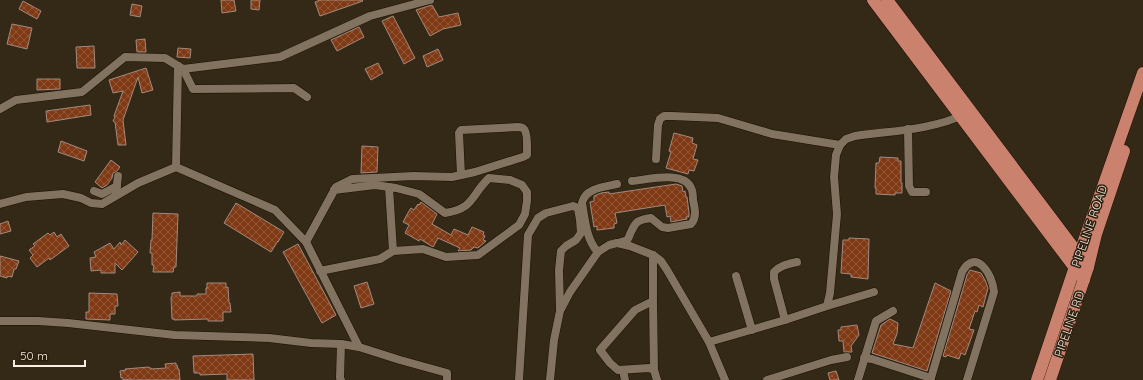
<svg xmlns="http://www.w3.org/2000/svg" width="1143" height="380" font-family="Quicksand,sans-serif">
  <defs>
    <pattern id="building-cross-hatch" width="8" height="8" patternUnits="userSpaceOnUse"><rect width="8" height="8" fill="#7f3a15"/><path d="M0 0l8 8M0 8l8-8" fill="none" stroke="#925737"/></pattern>
  </defs>
  <rect width="100%" height="100%" fill="#342816"/>
  <g fill="url(#building-cross-hatch)" stroke="#a28a7f">
    <polygon points="221,0 234,0 236,11 222,13"/>
    <polygon points="251,0 260,0 259,10 251,9"/>
    <polygon points="320,0 362,0 363,1 320,16 315,2"/>
    <polygon points="23,1 41,11 37,19 19,9"/>
    <polygon points="132,4 142,6 140,17 130,15"/>
    <polygon points="432,5 439,17 458,13 461,25 443,29 430,36 416,10"/>
    <polygon points="393,16 415,58 404,64 382,21"/>
    <polygon points="12,24 32,28 27,49 7,44"/>
    <polygon points="359,27 364,37 337,51 331,40"/>
    <polygon points="145,39 146,52 137,52 136,40"/>
    <polygon points="94,46 95,68 77,68 76,47"/>
    <polygon points="178,48 191,49 190,58 177,57"/>
    <polygon points="438,49 443,60 427,67 423,56"/>
    <polygon points="378,63 383,73 371,80 365,69"/>
    <polygon points="146,68 153,90 142,93 138,77 123,120 126,145 118,145 115,122 113,121 115,117 114,116 123,91 113,93 109,80"/>
    <polygon points="37,79 60,79 60,89 37,90"/>
    <polygon points="90,105 91,115 47,122 46,111"/>
    <polygon points="674,133 693,138 692,143 697,145 693,159 698,160 694,171 689,170 688,174 666,168 671,152 669,151"/>
    <polygon points="61,141 87,151 84,161 58,152"/>
    <polygon points="362,146 378,147 377,172 361,173"/>
    <polygon points="880,157 898,158 898,161 901,161 901,183 902,183 902,193 895,193 895,195 876,194 876,188 875,188 876,163 879,163"/>
    <polygon points="111,160 120,167 117,171 113,173 112,178 107,185 102,188 95,182"/>
    <polygon points="676,184 682,186 683,192 685,191 686,197 687,197 689,213 689,217 686,217 687,219 671,222 670,216 667,217 665,205 615,213 617,223 614,224 614,228 597,230 597,226 594,227 590,202 594,201 594,196 601,193 609,192 609,194"/>
    <polygon points="421,202 437,214 432,224 451,235 454,229 468,235 472,227 484,232 483,235 485,236 483,240 486,241 478,248 474,247 471,250 458,251 460,248 438,238 433,247 420,239 419,241 405,233 409,225 403,222 409,211 411,208 414,210 418,204 419,205"/>
    <polygon points="236,203 284,232 278,242 278,241 271,252 224,223"/>
    <polygon points="153,213 178,214 176,267 174,267 173,272 153,272 154,265 152,265 152,253 150,253 151,240 152,240"/>
    <polygon points="8,221 11,231 0,234 0,224"/>
    <polygon points="54,232 57,237 61,234 69,246 50,260 49,258 37,267 30,258 33,255 29,250 35,246 33,244 48,233 50,235"/>
    <polygon points="849,238 869,239 868,279 851,277 851,274 841,273 843,240 849,240"/>
    <polygon points="125,240 138,252 122,270 115,263 115,273 101,273 101,270 91,271 90,258 96,257 94,252 110,243 114,249 120,242 121,245"/>
    <polygon points="298,244 336,315 322,323 283,252"/>
    <polygon points="0,256 19,261 16,269 14,269 12,277 7,276 7,278 0,276"/>
    <polygon points="970,270 981,273 985,280 988,288 983,307 979,305 977,312 975,311 969,329 974,330 965,355 961,353 959,359 947,355 946,357 943,356 967,275"/>
    <polygon points="367,282 374,304 361,308 354,286"/>
    <polygon points="207,283 226,283 226,288 228,287 229,303 230,303 231,312 223,312 223,321 208,321 208,319 174,320 174,319 172,319 171,297 172,297 172,293 180,292 180,296 197,296 197,294 206,294 206,288 207,288"/>
    <polygon points="935,283 951,291 927,371 872,353 881,325 890,319 898,323 897,334 893,344 913,348"/>
    <polygon points="89,293 117,294 118,306 115,306 115,314 110,314 110,320 86,319 86,312 89,312"/>
    <polygon points="857,325 859,335 851,346 852,352 844,352 843,341 839,341 838,330 841,330 841,327"/>
    <polygon points="253,354 254,380 227,380 227,374 200,375 200,373 194,373 193,356"/>
    <polygon points="176,363 176,366 177,365 178,369 179,369 180,380 131,380 131,379 123,380 123,378 121,378 120,371 126,370 125,369 149,367 149,368 151,368 151,369 166,368 165,364"/>
    <polygon points="836,371 839,380 830,380 828,373"/>
  </g>
  <g fill="none" stroke-linecap="round" stroke-linejoin="round">
    <defs>
      <g id="street">
        <polyline points="178,66 176,167 275,210 306,242 359,347"/>
        <polyline points="183,69 280,57 370,16 430,0"/>
        <polyline points="0,109 16,100 82,92 125,57 165,58 183,69 193,89 294,88 307,97"/>
        <polyline points="908,129 909,186 912,192 926,192"/>
        <polyline points="656,159 658,125 660,119 664,116 672,116 718,118 772,134 840,145"/>
        <polyline points="389,187 393,251"/>
        <polyline points="94,191 102,194 117,186"/>
        <polyline points="116,192 118,176"/>
        <polyline points="0,204 26,197 63,194 81,198 91,203 102,204 138,183 176,167"/>
        <path d="M 306,242 L 336,187 L 352,179 L 414,176 L 452,177 L 475,172 L 523,157 L 527,155 C 527,149 528,133 524,129 C 523,128 520,127 518,127 L 461,130 L 459,133 L 461,175"/>
        <path d="M 618,243 C 621,242 625,241 627,240 C 629,238 629,237 630,234 C 636,222 636,220 651,218 L 662,227 L 668,228 L 691,224 C 697,217 695,209 693,200 C 693,196 693,191 691,188 C 684,170 647,180 632,181"/>
        <path d="M 598,252 C 586,240 585,219 582,203 C 585,188 604,187 617,184"/>
        <polyline points="653,255 653,301 635,310 600,350 610,363 618,370 649,368 654,370 657,380"/>
        <path d="M 320,271 L 380,259 L 393,251 L 423,249 L 446,257 L 478,255 L 519,225 L 525,214 L 527,201 L 527,192 L 522,185 L 510,180 L 489,178 C 470,196 475,208 445,213 L 419,194 L 396,188 L 375,185 L 334,190"/>
        <polyline points="736,276 752,330"/>
        <polyline points="653,301 654,370"/>
        <polyline points="827,306 874,292"/>
        <path d="M 785,320 L 774,279 L 774,272 C 781,265 788,264 797,262"/>
        <polyline points="0,321 38,321 68,323 175,335 269,338 311,343 341,344 359,347 400,360 447,373 447,380"/>
        <path d="M 709,342 L 785,320 L 827,306 L 830,293 L 837,214 L 834,177 L 836,155 L 840,145 L 846,139 L 855,136 C 889,131 933,130 965,114"/>
        <polyline points="864,358 872,359 931,378 930,380"/>
        <polyline points="623,370 625,380"/>
        <path d="M 931,378 L 962,272 C 976,247 993,275 994,292 L 967,380"/>
        <polyline points="341,380 340,378 341,344"/>
        <polyline points="519,380 528,235 538,218 546,213 573,206 578,208 580,220 581,233 576,240 566,246 561,251 559,270 560,310"/>
        <polyline points="550,380 554,340 560,311 570,292 598,252 609,245 617,243 630,246 653,255 661,261 667,270 709,342 725,380"/>
        <polyline points="767,380 831,360 847,357"/>
        <polyline points="858,380 876,321 893,311"/>
      </g>
      <g id="primary">
        <polyline points="873,0 1084,280"/>
        <polyline points="887,0 1088,267"/>
        <polyline points="1037,380 1079,255 1143,73"/>
        <polyline points="1050,380 1088,267 1096,234 1124,151"/>
      </g>
    </defs>
    <use href="#street" stroke="#1c1002" stroke-width="9"/>
    <use href="#primary" stroke="#1c1002" stroke-width="13"/>
    <use href="#street" stroke="#827360" stroke-width="8"/>
    <use href="#primary" stroke="#ca816e" stroke-width="12"/>
  </g>
  <g text-anchor="middle" dominant-baseline="central" stroke-width="3" stroke-linejoin="round" paint-order="stroke">
    <g font-size="12" fill="#f8efe5" stroke="#2a1e0d">
      <text transform="translate(1089 226) rotate(-71)">PIPELINE ROAD</text>
      <text transform="translate(1069 324) rotate(-71)">PIPELINE RD</text>
    </g>
  </g>
  <path d="M14 360v6h71v-6" fill="none" stroke="#f8efe5" stroke-width="2"/>
  <text x="20" y="360" font-size="12" fill="#f8efe5" stroke="#2a1e0d" stroke-width="3" paint-order="stroke">50 m</text>
</svg>
